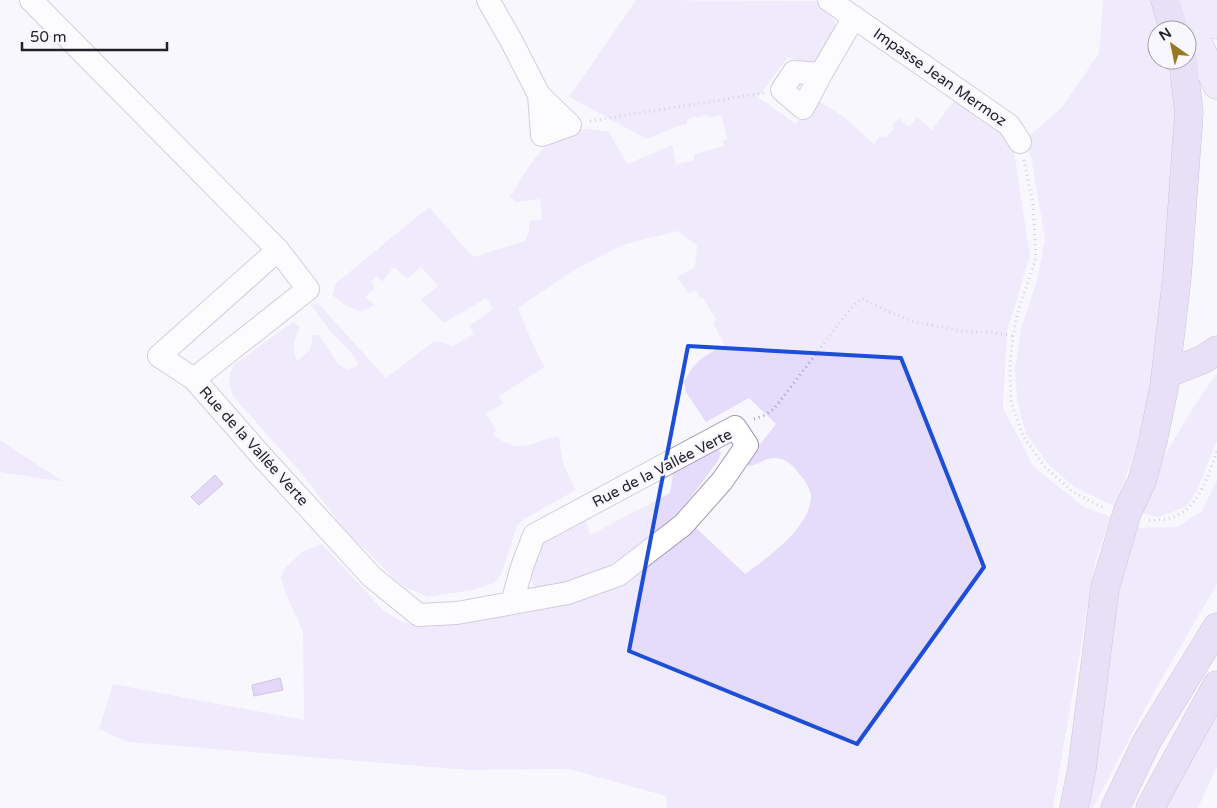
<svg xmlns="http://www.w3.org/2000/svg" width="1217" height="808" font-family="'Varela Round',sans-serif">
  <rect width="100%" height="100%" fill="#f9f7fe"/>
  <g fill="#e5dbfa">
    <path d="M 636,0 L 814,1 L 831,14 L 836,26 L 819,63 L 811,68 L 788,57 L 758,97 L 796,124 L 814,98 L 844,117 L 874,144 L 880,136 L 886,137 L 894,128 L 892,126 L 899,118 L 909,127 L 917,117 L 932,130 L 955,99 L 1008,133 L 1014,151 L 1030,256 L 1007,332 L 1003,408 L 1034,467 L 1084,507 L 1111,517 L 1096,559 L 1053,808 L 667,808 L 666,796 L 569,769 L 468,770 L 128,742 L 99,729 L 113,684 L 304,720 L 303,632 L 285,592 L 281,577 L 286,567 L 303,551 L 322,544 L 383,610 L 402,622 L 430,627 L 521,614 L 618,585 L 659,558 L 693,525 L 745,574 C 767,558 810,528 811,497 C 811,490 806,482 801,476 C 794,467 787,458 774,458 C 764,458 758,465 749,466 L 746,462 L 776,424 L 749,398 L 706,422 L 686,392 L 684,382 C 695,360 703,357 724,345 L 713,322 L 716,320 L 703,298 L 701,299 L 696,290 L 689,294 L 677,277 L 695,267 L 697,245 L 677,231 L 622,245 L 571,272 L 518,308 L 534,347 L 545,367 L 499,396 L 503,404 L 486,413 L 496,430 L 493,435 C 523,456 528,442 558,436 C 561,441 560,445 561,452 C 563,465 569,478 576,490 L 524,519 L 517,526 L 501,575 L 494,583 L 473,590 L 428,597 L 419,593 L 406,588 L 392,577 L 367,551 L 350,537 L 302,474 L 233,396 C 229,382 227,377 235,364 L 293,322 L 300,327 C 294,339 292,348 297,361 L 310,350 L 313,335 L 319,335 L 338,364 L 348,370 L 358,365 L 354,356 L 330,331 L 311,305 L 318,303 L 386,378 L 434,341 L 441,342 L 453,346 L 474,334 L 469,326 L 493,309 L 486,298 L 444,323 L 421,300 L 438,286 L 421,267 L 407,279 L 394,267 L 382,282 L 377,276 L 371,282 L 375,288 L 365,297 L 375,305 L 361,312 L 345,305 L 332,295 L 336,283 L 429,207 L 473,257 L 525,241 L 529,231 L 529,221 L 542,219 L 540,199 L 516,202 L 510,197 C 530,166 543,133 586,129 C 593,129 602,131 609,132 L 627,164 L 672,145 L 676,164 L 694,160 L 694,154 L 724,146 L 723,140 L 727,139 L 721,115 L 709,118 L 708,115 L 697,118 L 695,116 L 687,120 L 687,124 L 678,126 L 647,139 L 569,97 Z"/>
    <polygon points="1103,0 1154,0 1162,30 1157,30 1157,60 1169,60 1175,89 1175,143 1168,210 1160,321 1146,416 1116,507 1074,487 1048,464 1026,434 1017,400 1015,369 1021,329 1037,280 1045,239 1031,157 1025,140 1063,106 1099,53"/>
    <polygon points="1217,373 1217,441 1197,491 1186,507 1159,517 1138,512 1154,473 1194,406"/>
    <polygon points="0,440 64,482 0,472"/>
    <path d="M 717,447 L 721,453 L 718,461 C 704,479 686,506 669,521 C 638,549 578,593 534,586 L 529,575 L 542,543 L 586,520 L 590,535 L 670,493 L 674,469 Z"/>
    <polygon points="1217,480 1217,584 1154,692 1093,808 1086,808 1098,689 1131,528 1177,527 1202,511"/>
    <polygon points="1217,710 1217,766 1198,808 1165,808"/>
  </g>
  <g fill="#c9b1f3" stroke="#9785b7">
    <polygon points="215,475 223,484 199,505 191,497"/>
    <polygon points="280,678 283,690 254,696 252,685"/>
  </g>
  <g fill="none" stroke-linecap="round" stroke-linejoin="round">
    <defs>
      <g id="minor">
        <polyline points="31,0 278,250 159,356 194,379 265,460 372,577 419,615 457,613 568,593 618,575 683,525 722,481 747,445 735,427 534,535 522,567 512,603"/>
        <polyline points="488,0 512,42 539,95 570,125 542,135 539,95"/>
        <polyline points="829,0 1009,125 1020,142"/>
        <polyline points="821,74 803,108 782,90 794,72 821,74 854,17"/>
        <polyline points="194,379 308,289 278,250"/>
      </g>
      <g id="major">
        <polyline points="1179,0 1217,85"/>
        <polyline points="1208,0 1217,25"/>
      </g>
      <g id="highway">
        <polyline points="1165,0 1174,30"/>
        <polyline points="1166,374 1204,359 1217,350"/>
        <polyline points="1074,808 1082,768 1105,588 1127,513 1142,481 1153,441 1164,388 1177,277 1189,113 1183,60"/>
        <polyline points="1115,808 1147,741 1217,627"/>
        <polyline points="1150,808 1217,685"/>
      </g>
    </defs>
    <use href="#minor" stroke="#a298b7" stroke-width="24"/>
    <use href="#major" stroke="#958aaa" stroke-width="29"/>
    <use href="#highway" stroke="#958aaa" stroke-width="29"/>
    <g stroke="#a8a5ae" stroke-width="3" stroke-dasharray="1 4" stroke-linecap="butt">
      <polyline points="590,121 764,93"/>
      <polyline points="1024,160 1033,205 1036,258 1017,315 1013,336 1010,365 1011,402 1023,436 1045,467 1073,492 1104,508"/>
      <polyline points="754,419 765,415 774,409 847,313 861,298 889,312 912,321 966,332 990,332 1013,336"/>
      <path d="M 1149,520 C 1195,523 1204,486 1217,451"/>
    </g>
    <use href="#minor" stroke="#fff" stroke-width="22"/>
    <use href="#major" stroke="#e4dcf5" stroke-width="28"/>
    <use href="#highway" stroke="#d2c4ef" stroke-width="28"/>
  </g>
  <path d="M0 0H1217V808H0ZM 688,346 L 901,358 L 984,567 L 857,744 L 629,651 Z" fill="#f9f7fe" fill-opacity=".55" fill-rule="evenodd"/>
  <path fill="none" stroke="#1d4ed8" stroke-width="4" stroke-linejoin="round" d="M 688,346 L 901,358 L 984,567 L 857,744 L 629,651 Z"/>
  <g text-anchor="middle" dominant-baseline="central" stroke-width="5" stroke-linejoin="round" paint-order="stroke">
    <g font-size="15" fill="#231f2b" stroke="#f9f7fe">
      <text transform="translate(940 77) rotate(35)">Impasse Jean Mermoz</text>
      <text transform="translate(254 446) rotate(48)">Rue de la Vallée Verte</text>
      <text transform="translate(662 468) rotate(-27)">Rue de la Vallée Verte</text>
    </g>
  </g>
  <g transform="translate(1172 45) rotate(327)"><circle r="24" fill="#f9f7fe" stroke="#a3a1aa"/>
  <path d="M0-4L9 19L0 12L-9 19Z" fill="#957a21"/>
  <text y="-8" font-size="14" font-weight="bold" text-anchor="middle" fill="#231f2b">N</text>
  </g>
  <path d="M22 42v8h145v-8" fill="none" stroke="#231f2b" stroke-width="2.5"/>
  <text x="30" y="42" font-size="15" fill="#231f2b" stroke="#f9f7fe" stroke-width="4" paint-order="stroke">50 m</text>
</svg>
